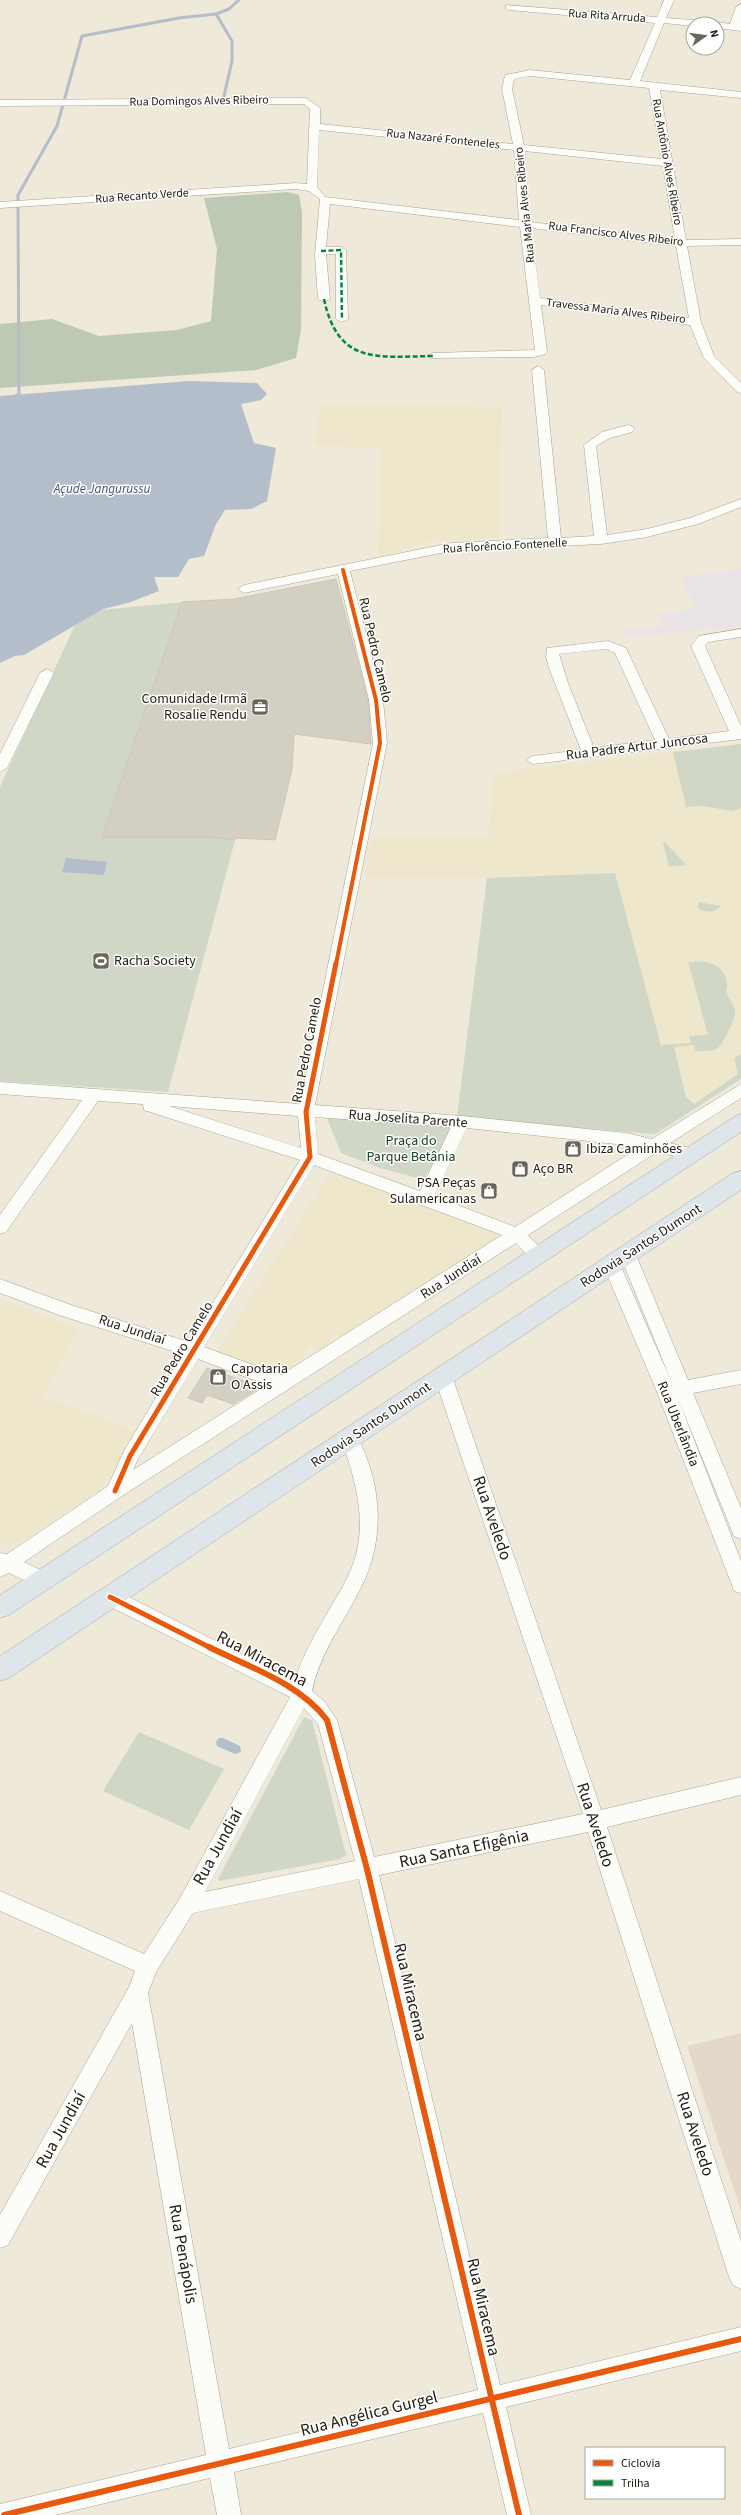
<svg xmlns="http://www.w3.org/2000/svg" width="741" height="2515" font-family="'Source Sans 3',sans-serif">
  <rect width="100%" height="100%" fill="#eee9d9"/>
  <polygon fill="#eae4e9" points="741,569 741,626 626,637 624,630 662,627 657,614 696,609 680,577"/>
  <g fill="#efe7cc">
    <polygon points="321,404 502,407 499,538 431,541 378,558 381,448 314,445"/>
    <polygon points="741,744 741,1054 734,1058 738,1074 684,1111 677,1105 614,873 487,878 365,878 372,835 488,838 494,773"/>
    <polygon points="330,1173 480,1225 499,1237 342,1337 334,1335 324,1351 309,1346 299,1362 295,1361 286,1375 217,1351"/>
    <polygon points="0,1299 79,1329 42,1396 138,1431 101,1489 12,1547 0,1542"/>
  </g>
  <polygon fill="#e4d9c9" points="741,2033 741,2211 687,2046"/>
  <g fill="#d0d7c7">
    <polygon points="182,602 102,837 211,837 235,840 168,1092 0,1081 0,787 81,612"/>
    <polygon points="741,744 741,808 732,811 703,806 686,807 673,752"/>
    <polygon points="665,842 686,865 669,867 663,843"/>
    <path d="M 615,873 L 661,1045 L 691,1043 L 689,1036 L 708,1035 L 688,962 C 706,960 725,963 727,984 C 728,988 725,990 727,993 C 729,1000 734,1003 735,1012 C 736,1018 722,1046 717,1049 C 711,1052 701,1051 695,1051 L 694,1045 L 674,1047 L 686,1097 L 694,1104 L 738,1074 L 734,1058 L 741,1054 L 741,1079 L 657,1133 L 651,1134 L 457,1117 L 487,878 Z"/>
    <path d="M 698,902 L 721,906 C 715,913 706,913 698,908 Z"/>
    <polygon points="327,1118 449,1126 451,1128 447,1142 424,1178 421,1179 380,1168 341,1153"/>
    <polygon points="304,1717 312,1720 346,1855 340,1859 219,1881 218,1879"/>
    <polygon points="139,1732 224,1769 189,1830 103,1791"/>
  </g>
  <polygon fill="#bec9b5" points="288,192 299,195 302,212 301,330 296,358 256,370 0,388 0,324 52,319 99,336 177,330 211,321 217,249 204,198"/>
  <g fill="#b3beca">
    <polygon points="189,381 257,383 267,394 261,400 241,404 254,443 276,448 267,501 251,509 225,510 216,524 204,556 189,559 178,577 154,577 159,591 128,603 103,609 24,655 15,656 0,663 0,396"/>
    <polygon points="66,858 107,862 104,875 62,872"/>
    <polygon points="219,1738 223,1738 240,1746 241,1752 235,1754 217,1746 216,1742"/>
  </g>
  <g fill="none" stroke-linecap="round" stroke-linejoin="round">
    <g stroke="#b3beca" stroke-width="3">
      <polyline points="216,14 232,41 232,61 224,96"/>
      <polyline points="18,200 18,195 57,126 82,36 179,18 216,14 229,9 239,0"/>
      <polyline points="13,397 19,394 18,208"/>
    </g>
  </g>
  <g fill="#d3cfc2" stroke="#cac6ba">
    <polygon points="336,579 368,700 371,744 294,734 292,770 275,840 237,838 235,840 211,837 102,837 182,602 234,599"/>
    <polygon points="207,1368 261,1387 233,1404 207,1395 202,1403 188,1398"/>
  </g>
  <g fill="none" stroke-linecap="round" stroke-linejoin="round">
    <defs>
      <g id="minor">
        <path d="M 664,0 L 674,0 L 666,18 L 705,21 L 710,24 L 693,24 L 693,26 L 664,23 L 640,81 L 741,92 L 741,98 L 660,90 L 686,240 L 741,239 L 741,245 L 687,246 L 701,322 L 714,356 L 741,383 L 741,393 L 737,392 L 704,358 L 690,325 L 541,305 L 547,352 L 545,354 L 534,357 L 429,358 L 427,356 L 433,353 L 535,350 L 520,227 L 330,204 L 326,247 L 341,247 L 346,250 L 348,319 L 342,322 L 336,319 L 336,254 L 326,254 L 330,299 L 324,302 L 318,299 L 315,255 L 320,199 L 309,191 L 296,189 L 0,208 L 0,202 L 296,183 L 307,184 L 310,109 L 304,104 L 0,106 L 0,100 L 306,98 L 320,108 L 320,124 L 513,144 L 502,89 L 505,75 L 530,70 L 630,80 L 655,23 L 509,10 L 506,9 L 506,5 L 657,17 ZM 530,76 L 649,88 L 662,159 L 524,145 L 512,89 L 514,79 ZM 319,130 L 514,150 L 519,220 L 325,197 L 317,187 ZM 525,151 L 663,166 L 675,239 L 530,222 ZM 531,228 L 676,246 L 689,318 L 540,298 Z"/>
        <polygon points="741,4 741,31 717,28 717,24 713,24 717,22 730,24 736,7"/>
        <path d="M 538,366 L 544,370 L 561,538 L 594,536 L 584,445 L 602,432 L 628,425 L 632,426 L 634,429 L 632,432 L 610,438 L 596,446 L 607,535 L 647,529 L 690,518 L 741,499 L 741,507 L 698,524 L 647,537 L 601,544 L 451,551 L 350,571 L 383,700 L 387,743 L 315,1105 L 462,1116 L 626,1133 L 652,1139 L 741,1084 L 741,1098 L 670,1143 L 698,1150 L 700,1154 L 698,1158 L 692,1160 L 657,1152 L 528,1235 L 546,1254 L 544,1259 C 531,1262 524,1251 516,1243 L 122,1496 L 24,1562 L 50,1575 L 52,1581 L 50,1587 L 43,1589 L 9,1573 L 0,1577 L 0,1553 L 7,1554 L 108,1486 L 124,1451 L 182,1354 L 59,1315 L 0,1293 L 0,1279 L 71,1305 L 189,1342 L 300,1160 L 144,1110 L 143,1104 L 98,1101 L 6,1232 L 0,1234 L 0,1215 L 82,1100 L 0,1094 L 0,1082 L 300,1104 L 373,743 L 369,700 L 338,574 L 244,593 L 238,589 L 244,585 L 451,543 L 548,538 L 532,370 ZM 169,1106 L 298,1116 L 301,1148 ZM 315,1117 L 451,1127 L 420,1191 L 318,1154 ZM 467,1128 L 626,1145 L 638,1148 L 515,1227 L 434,1196 ZM 314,1165 L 502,1235 L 281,1375 L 204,1347 ZM 198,1359 L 267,1385 L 133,1470 L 138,1459 Z"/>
        <path d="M 741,629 L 741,637 L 708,642 L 705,646 L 741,726 L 741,739 L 533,764 L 526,760 L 533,756 L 581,750 L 549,668 L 546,657 L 547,648 L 608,641 L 626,648 L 669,739 L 729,731 L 691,646 L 699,636 ZM 606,649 L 615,653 L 655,740 L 594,748 L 568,683 L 559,654 Z"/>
        <polygon points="47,669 54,673 7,768 0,772 0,754 40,673"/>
        <polygon points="628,1249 634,1250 636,1255 688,1380 741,1370 741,1384 693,1393 741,1508 741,1539 734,1536 732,1531 677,1396 741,1561 741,1593 734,1591 732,1585 657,1392 603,1265 606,1260 612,1259 618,1260 672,1383 620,1255 622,1250"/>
        <path d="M 443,1369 L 449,1371 L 452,1376 L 601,1810 L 741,1777 L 741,1795 L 607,1827 L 741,2241 L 741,2289 L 733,2285 L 729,2277 L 588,1832 L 379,1875 L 500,2385 L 741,2327 L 741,2351 L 506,2407 L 531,2515 L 507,2515 L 483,2413 L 234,2472 L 241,2515 L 217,2515 L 210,2478 L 55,2515 L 0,2515 L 0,2504 L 4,2503 L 206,2455 L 132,2023 L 8,2245 L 0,2248 L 0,2215 L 129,1987 L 135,1971 L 0,1911 L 0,1891 L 144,1954 L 180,1898 L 290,1697 L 103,1603 L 100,1597 L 103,1591 L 110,1589 L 117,1591 L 295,1681 C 306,1643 330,1612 347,1578 C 371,1533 357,1483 341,1439 L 344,1434 L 350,1432 L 356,1434 C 384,1487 386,1545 356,1597 C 340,1628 319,1656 312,1691 L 324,1701 L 337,1720 L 374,1857 L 583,1814 L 434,1376 L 437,1371 ZM 304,1708 L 318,1724 L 355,1861 L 205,1892 ZM 359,1879 L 478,2390 L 229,2449 L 148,1993 L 156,1972 L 193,1913 Z"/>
      </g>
      <g id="trunk">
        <polygon points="741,1114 741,1132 9,1615 0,1618 0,1595 734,1117"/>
        <polygon points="741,1171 741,1190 9,1678 0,1681 0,1656 733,1173"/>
      </g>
    </defs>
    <use href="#minor" stroke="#a6a296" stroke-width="1"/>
    <use href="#trunk" stroke="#a6acae" stroke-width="1"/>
    <use href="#minor" fill="#fcfcf9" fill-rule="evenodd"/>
    <use href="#trunk" fill="#dfe6ea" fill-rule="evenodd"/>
    <g stroke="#00873e" stroke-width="2.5" stroke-dasharray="5 2.5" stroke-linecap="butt">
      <polyline points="321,251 341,250 342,319"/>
      <path d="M 324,299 C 338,365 377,357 433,356"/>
    </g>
    <defs>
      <polyline id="cycleway-far2" points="336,964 380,743 376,700 343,570"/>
      <g id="cycleway-far1">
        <polyline points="115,1491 130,1456 310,1157 306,1112 336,963"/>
        <polyline points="110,1597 211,1648"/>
      </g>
      <g id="cycleway">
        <path d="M 209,1647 C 249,1667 299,1683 327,1720 L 367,1869 L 519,2515"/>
        <polyline points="4,2515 741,2339"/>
      </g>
    </defs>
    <use href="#cycleway-far2" stroke="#fff" stroke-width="6"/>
    <use href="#cycleway-far1" stroke="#fff" stroke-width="8"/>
    <use href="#cycleway" stroke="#fff" stroke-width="9"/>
    <use href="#cycleway-far2" stroke="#e8590c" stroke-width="4"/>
    <use href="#cycleway-far1" stroke="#e8590c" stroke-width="5"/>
    <use href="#cycleway" stroke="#e8590c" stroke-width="6"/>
  </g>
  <defs>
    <symbol id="office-square" viewBox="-11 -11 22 22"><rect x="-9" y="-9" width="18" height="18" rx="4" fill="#6b665a" stroke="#fff"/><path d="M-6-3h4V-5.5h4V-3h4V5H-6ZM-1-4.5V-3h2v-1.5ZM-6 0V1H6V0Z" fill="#fff"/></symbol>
    <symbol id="stadium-square" viewBox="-11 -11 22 22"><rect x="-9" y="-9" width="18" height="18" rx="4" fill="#6b665a" stroke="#fff"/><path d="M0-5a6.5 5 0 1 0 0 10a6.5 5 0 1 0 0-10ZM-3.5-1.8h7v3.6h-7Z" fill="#fff"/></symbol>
    <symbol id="shop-square" viewBox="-11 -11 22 22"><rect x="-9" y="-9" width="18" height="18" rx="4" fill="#6b665a" stroke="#fff"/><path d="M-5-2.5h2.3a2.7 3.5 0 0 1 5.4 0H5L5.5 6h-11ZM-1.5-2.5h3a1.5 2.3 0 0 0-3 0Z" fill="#fff"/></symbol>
  </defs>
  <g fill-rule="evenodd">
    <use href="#office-square" x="250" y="697" width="20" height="20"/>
    <use href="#stadium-square" x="91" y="951" width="20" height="20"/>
    <use href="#shop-square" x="563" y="1139" width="20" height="20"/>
    <use href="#shop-square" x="510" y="1159" width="20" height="20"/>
    <use href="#shop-square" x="479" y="1181" width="20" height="20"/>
    <use href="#shop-square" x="208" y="1367" width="20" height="20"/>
  </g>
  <g text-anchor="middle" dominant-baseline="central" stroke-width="3" stroke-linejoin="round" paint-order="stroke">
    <g font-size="12" fill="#242015" stroke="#fff">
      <text transform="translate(607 16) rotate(4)">Rua Rita Arruda</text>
      <text transform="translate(199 101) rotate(-1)">Rua Domingos Alves Ribeiro</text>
      <text transform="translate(443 139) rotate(6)">Rua Nazaré Fonteneles</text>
      <text transform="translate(667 162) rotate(80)">Rua Antônio Alves Ribeiro</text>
      <text transform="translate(142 196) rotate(-4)">Rua Recanto Verde</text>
      <text transform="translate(525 205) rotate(-96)">Rua Maria Alves Ribeiro</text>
      <text transform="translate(616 234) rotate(7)">Rua Francisco Alves Ribeiro</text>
      <text transform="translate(616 311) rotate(7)">Travessa Maria Alves Ribeiro</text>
      <text transform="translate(505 546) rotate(-3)">Rua Florêncio Fontenelle</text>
    </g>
    <g font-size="13" font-style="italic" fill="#3f577f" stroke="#fff">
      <text x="102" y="489">Açude Jangurussu</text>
    </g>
    <g font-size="14" fill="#242015" stroke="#fff">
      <text transform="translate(375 650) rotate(77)">Rua Pedro Camelo</text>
      <text transform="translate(637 747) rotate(-7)">Rua Padre Artur Juncosa</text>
      <text transform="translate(307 1050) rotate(-79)">Rua Pedro Camelo</text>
      <text transform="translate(408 1119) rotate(4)">Rua Joselita Parente</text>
      <text transform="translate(641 1246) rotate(-33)">Rodovia Santos Dumont</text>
      <text transform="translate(451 1277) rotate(-33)">Rua Jundiaí</text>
      <text transform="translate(132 1330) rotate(18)">Rua Jundiaí</text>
      <text transform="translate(182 1349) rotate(-59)">Rua Pedro Camelo</text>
      <text transform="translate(678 1424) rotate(68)">Rua Uberlândia</text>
      <text transform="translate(371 1425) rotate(-34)">Rodovia Santos Dumont</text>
    </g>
    <g font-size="14" fill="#242015" stroke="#fff" text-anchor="start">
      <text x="247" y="699" text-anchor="end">Comunidade Irmã<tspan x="247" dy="16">Rosalie Rendu</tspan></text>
      <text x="114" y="961">Racha Society</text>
      <text x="586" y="1149">Ibiza Caminhões</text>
      <text x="533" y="1169">Aço BR</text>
      <text x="476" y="1183" text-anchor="end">PSA Peças<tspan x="476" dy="16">Sulamericanas</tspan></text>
      <text x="231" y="1369">Capotaria<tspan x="231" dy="16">O Assis</tspan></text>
    </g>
    <g font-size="14" fill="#1b4221" stroke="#fff">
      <text x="411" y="1141">Praça do<tspan x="411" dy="16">Parque Betânia</tspan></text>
    </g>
    <g font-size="17" fill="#242015" stroke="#fff">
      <text transform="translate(492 1518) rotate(71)">Rua Aveledo</text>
      <text transform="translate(262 1659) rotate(28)">Rua Miracema</text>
      <text transform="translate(595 1825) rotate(72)">Rua Aveledo</text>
      <text transform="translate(218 1847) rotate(-61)">Rua Jundiaí</text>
      <text transform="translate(464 1849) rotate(-12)">Rua Santa Efigênia</text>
      <text transform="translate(410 1992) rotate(77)">Rua Miracema</text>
      <text transform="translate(61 2130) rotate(-61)">Rua Jundiaí</text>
      <text transform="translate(695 2134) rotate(72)">Rua Aveledo</text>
      <text transform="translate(183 2254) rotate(80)">Rua Penápolis</text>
      <text transform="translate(483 2307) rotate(77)">Rua Miracema</text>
      <text transform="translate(369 2414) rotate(-14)">Rua Angélica Gurgel</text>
    </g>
  </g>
  <rect x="585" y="2447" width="140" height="52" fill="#ffffff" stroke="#a7a6a1"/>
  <rect x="593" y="2460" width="20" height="6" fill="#e8590c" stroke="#a7a6a1"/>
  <text x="621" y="2467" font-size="12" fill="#242015">Ciclovia</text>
  <rect x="593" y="2480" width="20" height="6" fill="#00873e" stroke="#a7a6a1"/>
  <text x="621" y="2487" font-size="12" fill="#242015">Trilha</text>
  <g transform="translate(705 36) rotate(76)"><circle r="19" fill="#ffffff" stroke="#a7a6a1"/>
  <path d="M0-3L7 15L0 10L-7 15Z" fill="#6b665a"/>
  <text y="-6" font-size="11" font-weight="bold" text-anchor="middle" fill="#242015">N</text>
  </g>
</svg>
